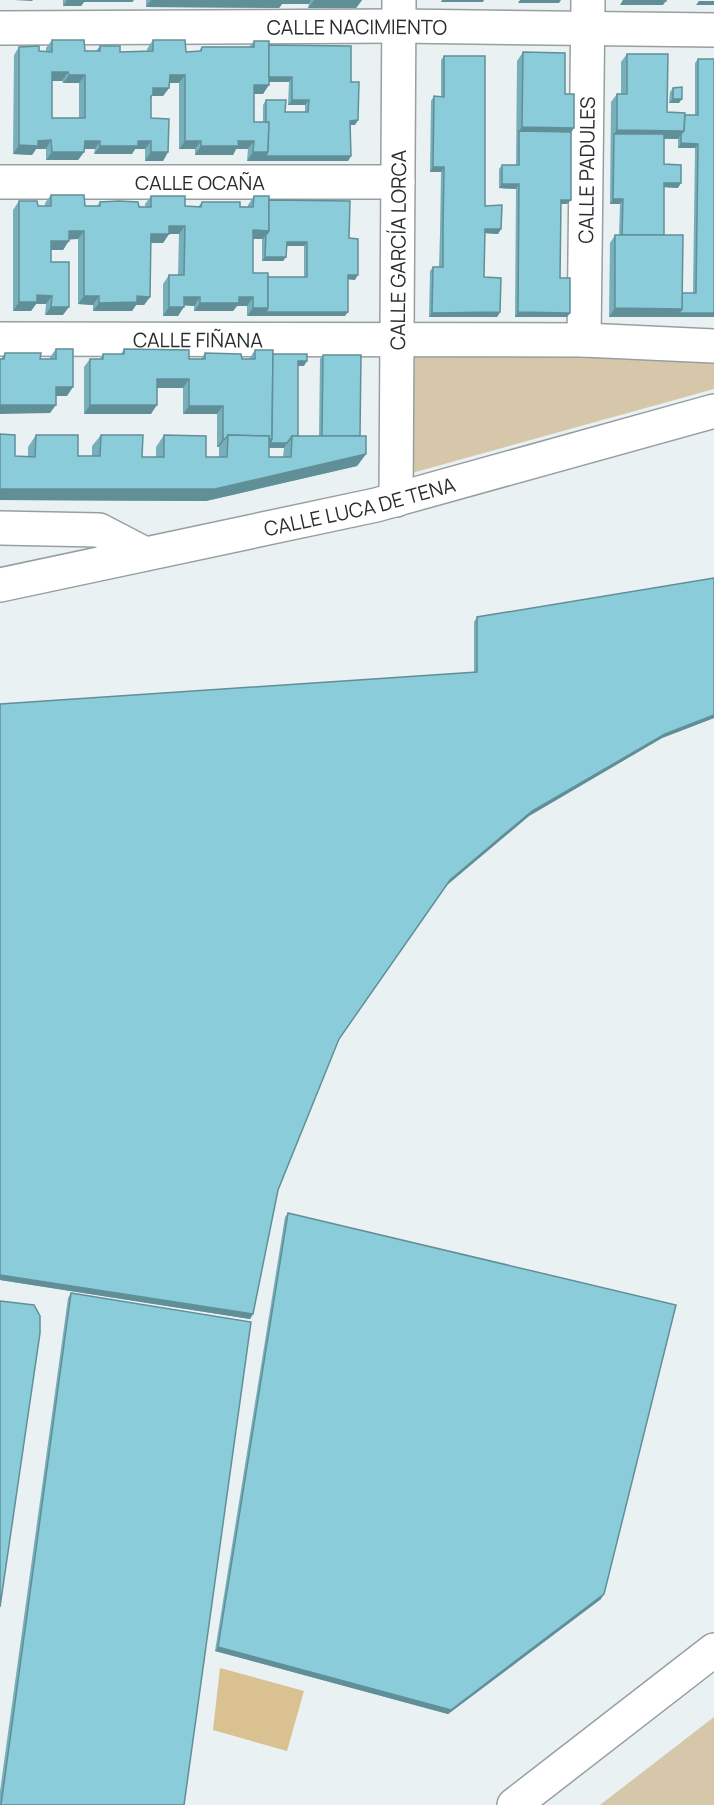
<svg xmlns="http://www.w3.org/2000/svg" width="714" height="1805" font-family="Manrope,sans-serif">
  <rect width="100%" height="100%" fill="#e9f1f3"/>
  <g fill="#d6c7ab">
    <polygon points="412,351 714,358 714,389 412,473"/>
    <polygon points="714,1717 714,1805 600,1805"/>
  </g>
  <polygon fill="#dac192" points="220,1668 304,1691 287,1751 213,1730"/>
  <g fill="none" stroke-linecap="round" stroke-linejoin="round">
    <defs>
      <g id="street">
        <path id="s1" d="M 0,28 L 399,26 L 714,30"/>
        <path id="s2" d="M 0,182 L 398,182"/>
        <path id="s3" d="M 0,339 L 584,340 L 714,346"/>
        <path id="s4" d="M 584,340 L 588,0"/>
        <polyline points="0,528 99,530 145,554"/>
      </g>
      <g id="secondary">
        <path id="s5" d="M 396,500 L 399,0"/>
        <path id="s6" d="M 0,585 L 376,505 L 714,411"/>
        <polyline points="514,1805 714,1650"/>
      </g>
    </defs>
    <use href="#street" stroke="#979fa1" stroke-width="36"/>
    <use href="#secondary" stroke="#979fa1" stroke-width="36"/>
    <use href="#street" stroke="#fff" stroke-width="33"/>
    <use href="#secondary" stroke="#fff" stroke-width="33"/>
  </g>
  <g fill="#77afbb" fill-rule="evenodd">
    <polygon points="63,0 134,0 132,2 84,2 81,6 63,6"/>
    <polygon points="146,0 362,0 356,8 308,8 309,4 282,4 279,8 146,7"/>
    <path d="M 52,40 L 85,51 L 96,51 L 100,46 L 120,52 L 147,51 L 147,49 L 153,40 L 186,52 L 199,51 L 202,47 L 249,47 L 254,41 L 269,45 L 351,82 L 358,120 L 355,125 L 351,125 L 351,156 L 348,161 L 247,161 L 248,149 L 236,149 L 233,155 L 195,155 L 195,149 L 179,149 L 179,83 L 169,83 L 169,88 L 163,96 L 152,96 L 151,98 L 151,118 L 168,152 L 163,161 L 145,161 L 145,149 L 135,149 L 132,154 L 94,154 L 95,149 L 84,149 L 84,152 L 78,160 L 46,160 L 46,149 L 36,149 L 32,155 L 13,154 L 14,55 L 19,47 L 39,51 L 46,51 L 46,48 ZM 52,81 L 62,81 L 63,83 L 79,83 L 79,118 L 52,118 ZM 269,82 L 289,82 L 288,105 L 305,105 L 305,112 L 285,112 L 266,100 L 263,105 L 263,122 L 254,122 L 254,94 L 263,94 Z"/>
    <polygon points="523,52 565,94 571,132 567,204 561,204 560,278 570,313 567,317 515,317 516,189 499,188 499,169 502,165 516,165 517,61"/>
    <path d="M 627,54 L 667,112 L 685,115 L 695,115 L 695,63 L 698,59 L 714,59 L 714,317 L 609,317 L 610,243 L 615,235 L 619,235 L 620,204 L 610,204 L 611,102 L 617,94 L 621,94 L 621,62 ZM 664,139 L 678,139 L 678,148 L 695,148 L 693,293 L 682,293 L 664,235 L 664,187 L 678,188 L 664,164 Z"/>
    <polygon points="444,56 485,206 501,229 498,234 485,233 484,277 500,312 497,317 429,317 430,271 433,267 439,267 440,233 441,172 430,172 431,101 434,96 441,97 441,60"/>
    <polygon points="673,88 679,103 669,103 670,92"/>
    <path d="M 51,195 L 85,206 L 97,206 L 100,202 L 145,207 L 145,204 L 151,196 L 185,206 L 198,207 L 202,202 L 248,207 L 248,205 L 254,196 L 269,200 L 349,238 L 355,280 L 348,279 L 345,316 L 247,316 L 247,306 L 237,306 L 233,311 L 194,311 L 194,306 L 184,305 L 178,316 L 163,316 L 163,284 L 169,275 L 178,275 L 179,234 L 169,234 L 163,243 L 151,243 L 150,297 L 144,305 L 136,305 L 132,311 L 93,311 L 93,305 L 78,304 L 78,239 L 69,239 L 63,250 L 51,250 L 51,262 L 63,315 L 45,315 L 46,304 L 36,304 L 31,311 L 13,311 L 13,210 L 19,201 L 38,206 L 45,206 L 45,203 ZM 253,239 L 262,239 L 262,261 L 283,261 L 286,257 L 287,246 L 304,246 L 304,277 L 268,277 L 253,273 Z"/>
    <polygon points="56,349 67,396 56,396 50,413 1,359 5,353 40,359 50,359 50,357"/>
    <path d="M 124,349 L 189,359 L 201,359 L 205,353 L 242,359 L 249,359 L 255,350 L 273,354 L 304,366 L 298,366 L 298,436 L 319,436 L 320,359 L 323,355 L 361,436 L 366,454 L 357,466 L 206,501 L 0,500 L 0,434 L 15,456 L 28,456 L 28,447 L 36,435 L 78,456 L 92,456 L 92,446 L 101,435 L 142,457 L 156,457 L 156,447 L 164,435 L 206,457 L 219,457 L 219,447 L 217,447 L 217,414 L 183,414 L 183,388 L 157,388 L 151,414 L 84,414 L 84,367 L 90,359 L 100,359 L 103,354 L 121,354 ZM 269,448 L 284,448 L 283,457 L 269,457 Z"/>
    <polygon points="714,578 714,718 662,738 529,816 447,885 339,1039 278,1190 253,1314 250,1319 0,1280 0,704 474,673 474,622 477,617"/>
    <polygon points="288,1213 601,1599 448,1714 215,1651 285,1217"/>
    <polygon points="71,1293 184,1805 0,1805 0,1791 68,1298"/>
  </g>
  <g fill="#618f98">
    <polygon points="14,0 33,0 32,1"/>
    <polygon points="67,0 134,0 132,2 84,2 81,6 63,6"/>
    <polygon points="151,0 311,0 309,4 282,4 279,8 146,7"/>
    <polygon points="314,0 362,0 356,8 308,8"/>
    <polygon points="442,0 484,0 483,2 441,2"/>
    <polygon points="520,0 561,0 559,3 518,3"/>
    <polygon points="623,0 666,1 663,5 620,5"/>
    <polygon points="699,1 714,1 714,5 696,5"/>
    <polygon points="52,72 68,72 62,81 46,81"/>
    <polygon points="69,75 85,75 79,83 63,83"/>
    <polygon points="170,75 185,75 179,83 164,83"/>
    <polygon points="266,77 292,77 289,82 263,82"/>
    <polygon points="254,85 269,85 263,94 248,94"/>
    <polygon points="153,88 169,88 163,96 152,96 147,104"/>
    <polygon points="673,99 682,99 679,103 669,103"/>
    <polygon points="292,100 309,100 305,105 288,105"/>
    <polygon points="358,120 355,125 347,125 350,121"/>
    <polygon points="522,127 574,128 568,137 519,131"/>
    <polygon points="617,130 684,131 678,139 614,138 614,134 611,138"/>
    <polygon points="51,140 46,149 36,149 32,155 13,154 19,145 38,141"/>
    <polygon points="85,141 100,141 95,149 79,149"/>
    <polygon points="138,141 151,141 145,149 135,149 132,154 94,154 100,146"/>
    <polygon points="185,141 201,141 195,149 179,149"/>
    <polygon points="238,141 254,141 248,149 236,149 233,155 195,155 201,146"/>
    <polygon points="681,143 698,144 695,148 678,148"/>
    <polygon points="52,152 84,152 78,160 46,160"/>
    <polygon points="151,152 168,152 163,161 145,161"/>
    <polygon points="253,152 268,152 351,156 348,161 247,161"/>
    <polygon points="433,167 444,167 441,172 430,172"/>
    <polygon points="664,183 681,183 678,188 661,187"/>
    <polygon points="502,184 519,184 516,189 499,188"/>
    <polygon points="613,199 623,199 620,204 610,204"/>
    <polygon points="561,200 571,200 567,204 558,204"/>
    <polygon points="169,226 185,226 179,234 163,234"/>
    <polygon points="485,229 501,229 498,234 482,233"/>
    <polygon points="253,230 269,231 263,239 247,239"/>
    <polygon points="69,231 84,231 78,239 63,240"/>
    <polygon points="151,234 169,234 163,243 145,243"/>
    <polygon points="51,241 69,241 63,250 45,250"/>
    <polygon points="287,242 307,242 304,246 284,246"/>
    <polygon points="265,257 286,257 283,261 262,261"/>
    <polygon points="348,275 358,275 355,280 345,279"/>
    <polygon points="37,295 52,296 46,304 36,304 31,311 13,311 19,302"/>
    <polygon points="84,296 99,296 93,305 78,304"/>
    <polygon points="137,296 150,297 144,305 136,305 132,311 93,311 99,303"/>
    <polygon points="184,297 200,297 194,306 178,305"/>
    <polygon points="239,297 253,297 247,306 237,306 233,311 194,311 200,303"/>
    <polygon points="51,307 69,307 63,315 45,315"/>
    <polygon points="169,307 184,307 178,316 163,316"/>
    <polygon points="253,308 268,308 348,312 345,316 247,316"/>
    <polygon points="615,308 682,309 714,313 714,317 609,317"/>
    <polygon points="500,312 497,317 429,317 432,313"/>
    <polygon points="518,312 570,313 567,317 515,317"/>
    <polygon points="298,361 307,361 304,366 295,366"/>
    <polygon points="157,379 189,379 183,388 151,388"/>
    <polygon points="56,387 73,387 67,396 50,396"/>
    <polygon points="0,405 56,405 50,413 0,414"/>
    <polygon points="90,405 157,405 151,414 84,414"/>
    <polygon points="189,406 223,406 217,414 183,414"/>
    <polygon points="223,439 225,439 219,447 217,447"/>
    <polygon points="228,439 272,439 287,443 284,448 227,447"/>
    <polygon points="366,454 357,466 206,501 0,500 0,489"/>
    <polygon points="714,715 714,718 662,738 529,816 447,885 450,880 532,811 665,734"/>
    <polygon points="0,1275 253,1314 250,1319 0,1280"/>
    <polygon points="604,1594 601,1599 448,1714 215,1651 218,1647"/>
  </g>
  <g fill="#8accd9" stroke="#618f98" stroke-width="1.5" fill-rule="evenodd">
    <polygon points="623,0 666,0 666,1"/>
    <path d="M 52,40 L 84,40 L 85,51 L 100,51 L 100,46 L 120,46 L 120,52 L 153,51 L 153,40 L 185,40 L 186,52 L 201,51 L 202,47 L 254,47 L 254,41 L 269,41 L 269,85 L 254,85 L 254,122 L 269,122 L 268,152 L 253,152 L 254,141 L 238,141 L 239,146 L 201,146 L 201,141 L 185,141 L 185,75 L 170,75 L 169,88 L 153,88 L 153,95 L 151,96 L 151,118 L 169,119 L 168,152 L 151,152 L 151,141 L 138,141 L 138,146 L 100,146 L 100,141 L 85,141 L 84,152 L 52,152 L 51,140 L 38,141 L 38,146 L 19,145 L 19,47 L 39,46 L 39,51 L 52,52 ZM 52,72 L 68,72 L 69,75 L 85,75 L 85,118 L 52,118 Z"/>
    <polygon points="269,45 351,46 351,82 359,82 358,120 350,121 351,156 265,156 268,152 269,122 266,122 266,100 286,100 285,112 308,112 309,100 292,100 292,77 269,77"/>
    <polygon points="523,52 565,53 565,94 574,94 574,128 522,127"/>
    <polygon points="627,54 668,54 667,112 685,113 684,131 617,130 617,94 627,94"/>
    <polygon points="444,56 485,56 485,206 502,205 501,229 485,229 484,277 501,278 500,312 432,313 433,267 443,267 443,229 444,167 433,167 434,96 444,97"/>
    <polygon points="698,59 714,59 714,313 679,313 682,309 682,293 696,293 698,144 681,143 681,134 684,131 685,115 698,115"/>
    <polygon points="682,87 682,99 673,99 673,88"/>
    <polygon points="519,131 571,132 571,200 561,200 560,278 570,278 570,313 518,312 519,184 502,184 502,165 519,165"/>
    <polygon points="614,134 664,134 664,164 681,165 681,183 664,183 664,235 622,235 623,199 613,199"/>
    <polygon points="51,195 84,195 85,206 100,206 100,202 119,201 138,202 139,207 151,207 151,196 185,196 185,206 201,207 202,202 240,202 240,207 253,207 254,196 269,196 269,231 253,230 253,273 268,273 268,308 253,308 253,297 239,297 239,303 200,303 200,297 184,297 184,307 169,307 169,275 184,275 185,226 169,226 169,234 151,234 150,297 137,296 137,302 99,303 99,296 84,296 84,231 69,231 69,241 51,241 51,262 69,262 69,307 51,307 52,296 37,295 37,302 19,302 19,201 37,201 38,206 51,206"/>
    <polygon points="269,200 350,201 349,238 358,239 358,275 348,275 348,312 266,312 268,308 268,277 307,277 307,242 287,242 286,257 265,257 266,235 269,231"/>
    <polygon points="615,235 683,235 682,309 615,308"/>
    <polygon points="56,349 73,349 73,387 56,387 56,405 0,405 0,359 4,359 5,353 41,353 40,359 56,359"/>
    <polygon points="124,349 189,350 189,359 205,359 205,353 241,354 242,359 255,359 255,350 273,350 272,439 269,439 269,436 228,435 225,439 223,439 223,406 189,406 189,379 157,379 157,405 90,405 90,359 103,359 103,354 124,354"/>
    <polygon points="273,354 307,354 307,361 298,361 298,436 292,436 287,443 270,443 272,439"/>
    <polygon points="323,355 361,355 360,436 322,436"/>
    <polygon points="0,434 15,435 15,456 35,457 36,435 78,435 78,456 100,456 101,435 143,435 142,457 164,457 164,435 206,436 206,457 227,457 228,435 269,436 269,457 291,457 292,436 366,436 366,454 215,489 0,489"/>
    <polygon points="714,578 714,715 665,734 532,811 450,880 339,1039 278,1190 253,1314 0,1275 0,704 477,672 477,617"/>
    <polygon points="288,1213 676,1305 604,1594 451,1710 218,1647"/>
    <polygon points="71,1293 251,1322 184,1805 1,1805"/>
    <polygon points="0,1301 34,1305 40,1316 40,1333 0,1607"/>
  </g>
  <g text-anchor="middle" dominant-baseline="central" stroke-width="4.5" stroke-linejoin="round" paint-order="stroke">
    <g font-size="20" fill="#2a2d2e" stroke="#f9feff">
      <text stroke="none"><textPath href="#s1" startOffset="357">CALLE NACIMIENTO</textPath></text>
      <text stroke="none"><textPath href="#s4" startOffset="170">CALLE PADULES</textPath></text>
      <text stroke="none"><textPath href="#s2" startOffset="200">CALLE OCAÑA</textPath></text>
      <text stroke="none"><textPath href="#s5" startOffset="250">CALLE GARCÍA LORCA</textPath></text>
      <text stroke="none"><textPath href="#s3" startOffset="198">CALLE FIÑANA</textPath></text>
      <text stroke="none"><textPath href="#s6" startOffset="368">CALLE LUCA DE TENA</textPath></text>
    </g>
  </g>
</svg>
